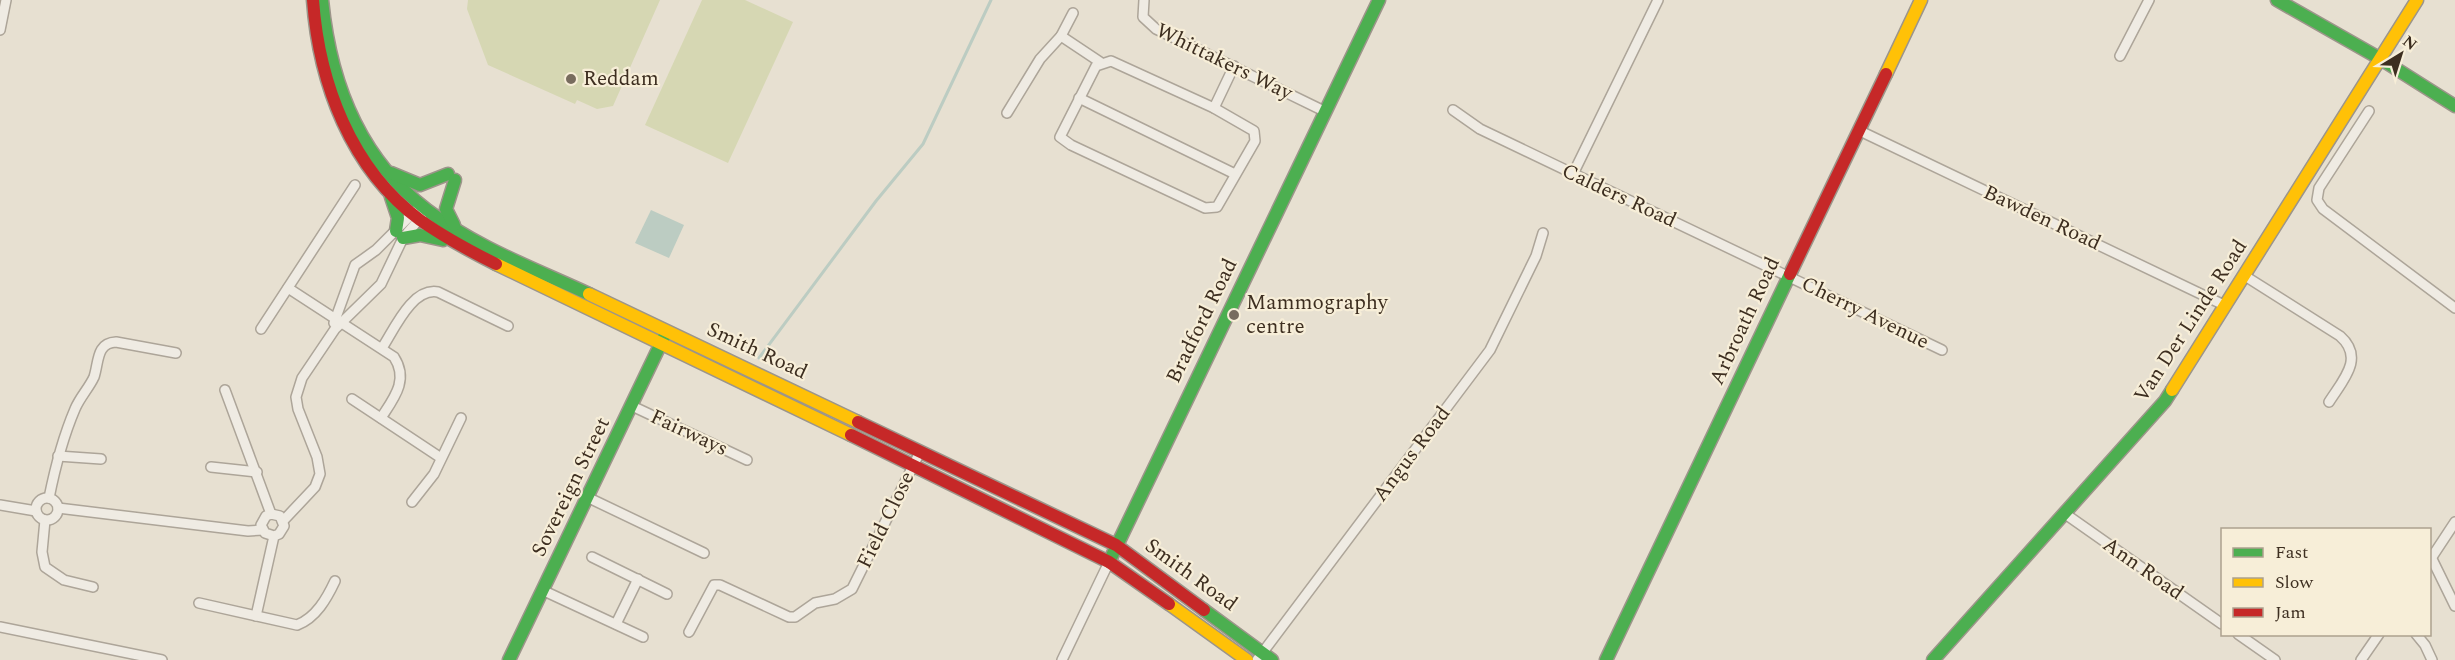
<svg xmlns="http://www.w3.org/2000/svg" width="2455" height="660" font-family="Spectral,serif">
  <rect width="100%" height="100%" fill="#e7e0d1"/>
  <g fill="#d6d7b3">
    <polygon points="468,0 660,0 613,106 597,109 577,100 575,104 488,65 467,9"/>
    <polygon points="702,0 745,0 793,22 728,163 645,125"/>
  </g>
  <polygon fill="#bcccc2" points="651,210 684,225 669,258 635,243"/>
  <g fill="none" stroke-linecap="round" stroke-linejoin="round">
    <polyline stroke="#bcccc2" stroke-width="3" points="759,358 876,201 923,144 991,0"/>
    <defs>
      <g id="street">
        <polyline points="1144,0 1143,17 1156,29 1324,111"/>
        <polyline points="0,30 6,0"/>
        <polyline points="1061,36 1100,62"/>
        <polyline points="2120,56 2149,0"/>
        <polygon points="1111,61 1214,108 1254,131 1255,141 1217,207 1205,208 1071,145 1060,137 1096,66"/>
        <polyline points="1079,98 1235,174"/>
        <polyline points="1214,108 1234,66"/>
        <polyline points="1453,110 1480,129 1942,350"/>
        <polyline points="2369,111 2319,188 2317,200 2323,209 2455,308"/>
        <polyline points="1007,113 1040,59 1061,36 1073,13"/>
        <polyline points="1858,130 2226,306"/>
        <polyline points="1573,174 1658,0"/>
        <path d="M 2245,276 L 2340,336 C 2365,358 2343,380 2329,402"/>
        <path d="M 288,288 L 394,357 C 409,380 394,398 381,418"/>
        <polyline points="334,323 355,265 376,250 416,210"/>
        <polyline points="261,329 355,185"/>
        <path d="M 382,348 C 394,330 412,287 438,292 L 508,326"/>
        <polyline points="225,390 271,514"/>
        <polyline points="352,399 441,458"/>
        <polyline points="632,406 747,460"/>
        <polyline points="58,456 101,459"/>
        <polyline points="211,467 257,472"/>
        <path d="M 49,498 C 55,468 63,437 75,409 C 80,397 89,388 94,377 C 99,362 96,343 116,342 L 176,353"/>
        <polyline points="589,498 704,553"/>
        <circle cx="47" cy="509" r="11"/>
        <polyline points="412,502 434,474 461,418"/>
        <polyline points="0,505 36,511"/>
        <polyline points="58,508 248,531 263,530"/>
        <polyline points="2064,513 2222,624"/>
        <polyline points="45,520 42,552 45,567 64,580 93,587"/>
        <polyline points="283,521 315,487 320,474 317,457 298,409 296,397 302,378 335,329 381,284 403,238 422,216"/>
        <polyline points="592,557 667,594"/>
        <polyline points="2431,557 2455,606"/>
        <polyline points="2430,560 2455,522"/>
        <polyline points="542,590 643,637"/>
        <path d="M 199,603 L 297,625 C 316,618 327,598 335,581"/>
        <polyline points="256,616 274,536 279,534 284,526 280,516 271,514 266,516 261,525 265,533 274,536"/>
        <polyline points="616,624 638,579"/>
        <polyline points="0,627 162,660"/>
        <polyline points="689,632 714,585 720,585 789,617 795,617 815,603 835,599 852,589 920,452"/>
        <polyline points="2238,634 2275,660"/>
        <polyline points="2416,634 2425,645 2432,660"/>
        <polyline points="1062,660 1109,562"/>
        <polyline points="1257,660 1490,350 1536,256 1543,233"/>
        <polyline points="2361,660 2379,634"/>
      </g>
      <g id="fast">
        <path d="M 322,0 C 330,82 360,159 427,210 C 475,247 535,269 589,294"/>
        <polyline points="2277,0 2379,58 2455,106"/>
        <polyline points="391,173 420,185 448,174"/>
        <polyline points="391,197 398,218 396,231"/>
        <polyline points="454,225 446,209 455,180"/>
        <polyline points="403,238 420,235 443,240"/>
        <polyline points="1109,562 1379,0"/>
        <polyline points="1204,610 1272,660"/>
        <polyline points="509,660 664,337"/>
        <polyline points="1606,660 1790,274"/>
        <polyline points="1933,660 2165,401 2172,390"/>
      </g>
      <g id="slow">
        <polyline points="1886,74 1921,0"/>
        <polyline points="496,264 851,435"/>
        <polyline points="589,294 858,422"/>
        <polyline points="2172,390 2417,0"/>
        <polyline points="1169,604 1247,660"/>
      </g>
      <g id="jam">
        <path d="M 313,0 C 319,83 351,169 420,220 C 444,237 470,251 496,264"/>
        <polyline points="1790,274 1886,74"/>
        <polyline points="858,422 1116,545 1204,610"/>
        <polyline points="851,435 1109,562 1169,604"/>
      </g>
    </defs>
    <use href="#street" stroke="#ada599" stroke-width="12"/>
    <use href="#fast" stroke="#9c958a" stroke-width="15"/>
    <use href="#slow" stroke="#9c958a" stroke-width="15"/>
    <use href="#jam" stroke="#9c958a" stroke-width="15"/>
    <use href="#street" stroke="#efebe3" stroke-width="9"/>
    <use href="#fast" stroke="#4caf50" stroke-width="12"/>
    <use href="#slow" stroke="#ffc107" stroke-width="12"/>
    <use href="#jam" stroke="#c62828" stroke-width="12"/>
  </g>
  <g fill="#786c5e" stroke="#f7eed8" stroke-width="2">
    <circle cx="571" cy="79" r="6"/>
    <circle cx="1234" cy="315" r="6"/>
  </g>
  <g text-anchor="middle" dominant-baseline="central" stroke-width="4.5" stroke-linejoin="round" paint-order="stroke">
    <g font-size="21" fill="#3d2e20" stroke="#f7eed8">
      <text transform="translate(1224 62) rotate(26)">Whittakers Way</text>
      <text transform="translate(1619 196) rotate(25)">Calders Road</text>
      <text transform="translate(2042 218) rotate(25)">Bawden Road</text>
      <text transform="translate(1865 313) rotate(26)">Cherry Avenue</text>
      <text transform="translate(1202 321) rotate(-64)">Bradford Road</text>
      <text transform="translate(1745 321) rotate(-65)">Arbroath Road</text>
      <text transform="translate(2191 321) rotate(-57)">Van Der Linde Road</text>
      <text transform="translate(757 351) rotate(25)">Smith Road</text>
      <text transform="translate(689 433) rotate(25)">Fairways</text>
      <text transform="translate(1412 454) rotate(-53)">Angus Road</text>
      <text transform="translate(571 487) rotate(-64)">Sovereign Street</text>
      <text transform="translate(886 520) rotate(-64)">Field Close</text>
      <text transform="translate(2143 569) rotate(35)">Ann Road</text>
      <text transform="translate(1191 575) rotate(36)">Smith Road</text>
    </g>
    <g font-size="21" fill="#3d2e20" stroke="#f7eed8" text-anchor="start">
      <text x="583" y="79">Reddam</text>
      <text x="1246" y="303">Mammography<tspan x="1246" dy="24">centre</tspan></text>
    </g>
  </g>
  <rect x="2221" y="528" width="210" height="108" fill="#f7eed8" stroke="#ada18e" stroke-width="1.5"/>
  <rect x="2233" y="548" width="30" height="9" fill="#4caf50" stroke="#ada18e" stroke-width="1.5"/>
  <text x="2275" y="558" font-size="18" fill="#3d2e20">Fast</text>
  <rect x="2233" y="578" width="30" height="9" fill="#ffc107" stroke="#ada18e" stroke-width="1.5"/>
  <text x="2275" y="588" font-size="18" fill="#3d2e20">Slow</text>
  <rect x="2233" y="608" width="30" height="9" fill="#c62828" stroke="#ada18e" stroke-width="1.5"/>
  <text x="2275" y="618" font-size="18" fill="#3d2e20">Jam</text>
  <g transform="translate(2401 54) rotate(38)" stroke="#f7eed8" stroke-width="4.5" paint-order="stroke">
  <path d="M0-4.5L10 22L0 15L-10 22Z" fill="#3d2e20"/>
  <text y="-9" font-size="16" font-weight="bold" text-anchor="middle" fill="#3d2e20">N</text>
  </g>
</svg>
